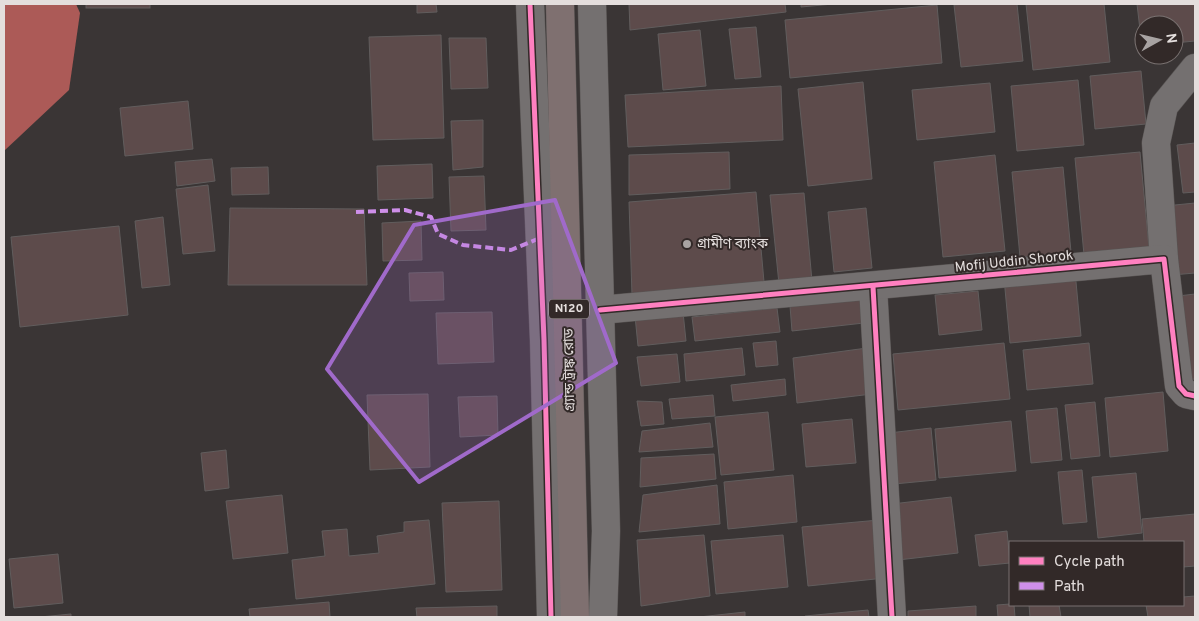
<svg xmlns="http://www.w3.org/2000/svg" width="1199" height="621" font-family="Overpass,'Noto Sans Bengali',sans-serif">
  <rect width="100%" height="100%" fill="#3a3535"/>
  <polygon fill="#ac5a57" points="4,4 76,4 80,13 69,90 4,151"/>
  <g fill="#5d4b4b" stroke="#615d5d">
    <rect x="86" y="4" width="64" height="4"/>
    <polygon points="417,4 436,4 437,12 417,13"/>
    <polygon points="629,4 785,4 786,12 630,30"/>
    <polygon points="801,4 833,4 801,7"/>
    <polygon points="968,4 1017,4 1023,61 961,67 954,5"/>
    <polygon points="1026,4 1104,4 1110,62 1033,70"/>
    <polygon points="1137,4 1195,4 1195,41 1174,43 1174,25 1144,25 1142,47"/>
    <polygon points="937,5 942,63 790,78 785,20"/>
    <polygon points="756,27 761,77 735,79 729,29"/>
    <polygon points="700,30 706,86 663,90 658,34"/>
    <polygon points="441,35 444,138 373,140 369,37"/>
    <polygon points="449,38 486,38 488,88 451,89"/>
    <polygon points="1141,71 1146,124 1095,129 1090,76"/>
    <polygon points="1078,80 1084,145 1017,151 1011,86"/>
    <polygon points="863,82 872,179 808,186 798,89"/>
    <polygon points="990,83 995,132 917,140 912,90"/>
    <polygon points="781,86 783,140 628,147 625,95"/>
    <polygon points="188,101 193,149 125,156 120,108"/>
    <polygon points="483,120 483,167 453,170 451,121"/>
    <polygon points="1195,143 1195,192 1183,193 1177,145"/>
    <polygon points="729,152 730,189 629,195 629,155"/>
    <polygon points="1140,152 1149,248 1084,255 1075,158"/>
    <polygon points="995,155 1005,251 943,257 934,162"/>
    <polygon points="212,159 215,181 177,186 175,162"/>
    <polygon points="432,164 433,198 378,200 377,166"/>
    <polygon points="268,167 269,194 232,195 231,168"/>
    <polygon points="1063,167 1071,252 1020,257 1012,172"/>
    <polygon points="484,176 486,230 451,231 449,177"/>
    <polygon points="208,185 215,251 183,254 176,189"/>
    <polygon points="756,192 764,282 632,295 629,202"/>
    <polygon points="804,193 812,281 779,284 770,195"/>
    <polygon points="1195,203 1195,273 1172,275 1165,206"/>
    <polygon points="230,208 364,209 367,285 228,285"/>
    <polygon points="866,208 872,268 834,272 828,212"/>
    <polygon points="163,217 170,285 142,288 135,221"/>
    <polygon points="421,221 422,260 383,261 382,223"/>
    <polygon points="119,226 128,315 20,327 11,237"/>
    <polygon points="1075,271 1081,336 1010,343 1004,278"/>
    <polygon points="443,272 444,300 410,301 409,273"/>
    <polygon points="978,291 982,330 939,335 935,295"/>
    <polygon points="1195,294 1195,379 1186,380 1178,296"/>
    <polygon points="862,299 864,323 792,331 790,306"/>
    <polygon points="777,308 780,332 695,341 692,317"/>
    <polygon points="492,312 494,362 438,364 436,313"/>
    <polygon points="683,312 686,341 638,346 635,316"/>
    <polygon points="776,341 778,365 756,367 753,343"/>
    <polygon points="1004,343 1010,399 898,410 893,354"/>
    <polygon points="1089,343 1093,384 1027,390 1023,350"/>
    <polygon points="742,348 745,375 686,381 684,354"/>
    <polygon points="867,348 872,394 797,403 793,358"/>
    <polygon points="677,354 680,382 641,386 637,357"/>
    <polygon points="785,379 786,395 733,401 731,385"/>
    <polygon points="1163,392 1168,451 1110,457 1105,398"/>
    <polygon points="428,394 430,467 370,470 367,395"/>
    <polygon points="713,395 715,416 672,419 669,399"/>
    <polygon points="497,396 498,435 460,437 458,397"/>
    <polygon points="637,401 662,402 664,424 641,426"/>
    <polygon points="1095,402 1100,456 1071,459 1065,405"/>
    <polygon points="1057,408 1062,460 1031,463 1026,411"/>
    <polygon points="768,412 774,470 721,475 715,417"/>
    <polygon points="852,419 856,463 806,467 802,424"/>
    <polygon points="1011,421 1016,471 939,478 935,429"/>
    <polygon points="710,423 713,447 639,452 642,431"/>
    <polygon points="931,428 936,480 894,484 889,433"/>
    <polygon points="226,450 229,488 205,491 201,453"/>
    <polygon points="714,454 716,479 640,487 641,458"/>
    <polygon points="1082,470 1087,522 1063,524 1058,472"/>
    <polygon points="1136,473 1142,533 1098,538 1092,477"/>
    <polygon points="793,475 797,522 728,529 724,482"/>
    <polygon points="717,485 720,524 639,532 643,495"/>
    <polygon points="282,495 288,553 233,559 226,501"/>
    <polygon points="951,497 958,553 898,560 892,504"/>
    <polygon points="499,501 502,590 446,592 442,503"/>
    <polygon points="1195,514 1195,566 1183,567 1183,542 1144,542 1142,519"/>
    <polygon points="429,520 435,584 296,599 292,560 325,556 322,531 347,529 349,556 379,553 377,536 404,532 404,522"/>
    <polygon points="879,520 885,578 808,586 802,527"/>
    <polygon points="1007,531 1010,563 979,566 975,535"/>
    <polygon points="704,535 710,596 641,606 637,540"/>
    <polygon points="783,535 788,587 716,594 711,541"/>
    <polygon points="58,554 63,603 14,608 9,559"/>
    <polygon points="1195,596 1195,617 1148,617 1146,605 1183,605 1183,597"/>
    <polygon points="329,602 330,617 250,617 249,609"/>
    <polygon points="1010,604 1014,605 1015,617 998,617 997,605"/>
    <polygon points="1029,605 1059,605 1061,617 1030,617"/>
    <polygon points="497,606 497,617 417,617 416,608"/>
    <polygon points="976,606 976,617 908,617 908,611"/>
    <polygon points="868,610 869,617 805,617 805,616"/>
    <polygon points="745,612 745,617 699,617"/>
    <polygon points="71,614 71,617 40,617"/>
  </g>
  <g fill="none" stroke-linecap="round" stroke-linejoin="round">
    <defs>
      <g id="minor">
        <polyline points="1164,259 1156,143 1164,106 1195,68"/>
        <polyline points="873,287 892,617"/>
        <polyline points="600,310 1164,259 1179,386 1186,394 1195,396"/>
      </g>
      <g id="tertiary">
        <polyline points="530,4 544,340 551,617"/>
        <polyline points="592,4 606,531 603,617"/>
      </g>
      <polyline id="trunk" points="560,4 575,617"/>
    </defs>
    <use href="#minor" stroke="#585453" stroke-width="29"/>
    <use href="#tertiary" stroke="#585453" stroke-width="29"/>
    <use href="#trunk" stroke="#585453" stroke-width="29"/>
    <use href="#minor" stroke="#747070" stroke-width="28"/>
    <use href="#tertiary" stroke="#747070" stroke-width="28"/>
    <use href="#trunk" stroke="#7f7070" stroke-width="28"/>
    <polyline stroke="#ce8fe9" stroke-width="4" stroke-dasharray="8 4" stroke-linecap="butt" points="356,212 405,210 431,217 438,234 463,245 511,250 540,238"/>
    <defs>
      <g id="cycleway">
        <polyline points="530,4 544,340 551,617"/>
        <polyline points="873,287 892,617"/>
        <polyline points="600,310 1164,259 1179,386 1186,394 1195,396"/>
      </g>
    </defs>
    <use href="#cycleway" stroke="#322928" stroke-width="8"/>
    <use href="#cycleway" stroke="#ff80c0" stroke-width="5"/>
  </g>
  <path fill="#a06aca" fill-opacity="0.2" stroke="#a06aca" stroke-width="4" stroke-linejoin="round" d="M 555,200 L 616,363 L 419,482 L 327,369 L 414,225 Z"/>
  <circle fill="#a8a3a2" stroke="#322928" stroke-width="2" cx="687" cy="244" r="5"/>
  <g text-anchor="middle" dominant-baseline="central" stroke-width="4" stroke-linejoin="round" paint-order="stroke">
    <rect fill="#322928" stroke="#afa8a7" stroke-width="1" x="549" y="299.5" width="40" height="19" rx="4"/>
    <g font-size="12" font-weight="bold" fill="#e4dedd">
      <text x="569" y="309">N120</text>
    </g>
    <g font-size="14" fill="#e4dedd" stroke="#322928" text-anchor="start">
      <text x="697" y="244">গ্রামীণ ব্যাংক</text>
    </g>
    <g font-size="14" fill="#e4dedd" stroke="#322928">
      <text transform="translate(1014 262) rotate(-6)">Mofij Uddin Shorok</text>
      <text transform="translate(570 370) rotate(-91)">গ্র্যান্ড ট্রাঙ্ক রোড</text>
    </g>
  </g>
  <rect width="1199" height="621" fill="none" stroke="#e4dedd" stroke-width="10"/>
  <rect x="1009" y="541" width="175" height="65" fill="#322928" stroke="#797170"/>
  <rect x="1019" y="557" width="25" height="8" fill="#ff80c0" stroke="#797170"/>
  <text x="1054" y="566" font-size="15" fill="#e4dedd">Cycle path</text>
  <rect x="1019" y="582" width="25" height="8" fill="#ce8fe9" stroke="#797170"/>
  <text x="1054" y="591" font-size="15" fill="#e4dedd">Path</text>
  <g transform="translate(1159 40) rotate(82)"><circle r="24" fill="#322928" stroke="#797170"/>
  <path d="M0-4L9 19L0 12L-9 19Z" fill="#a8a3a2"/>
  <text y="-8" font-size="14" font-weight="bold" text-anchor="middle" fill="#e4dedd">N</text>
  </g>
</svg>
